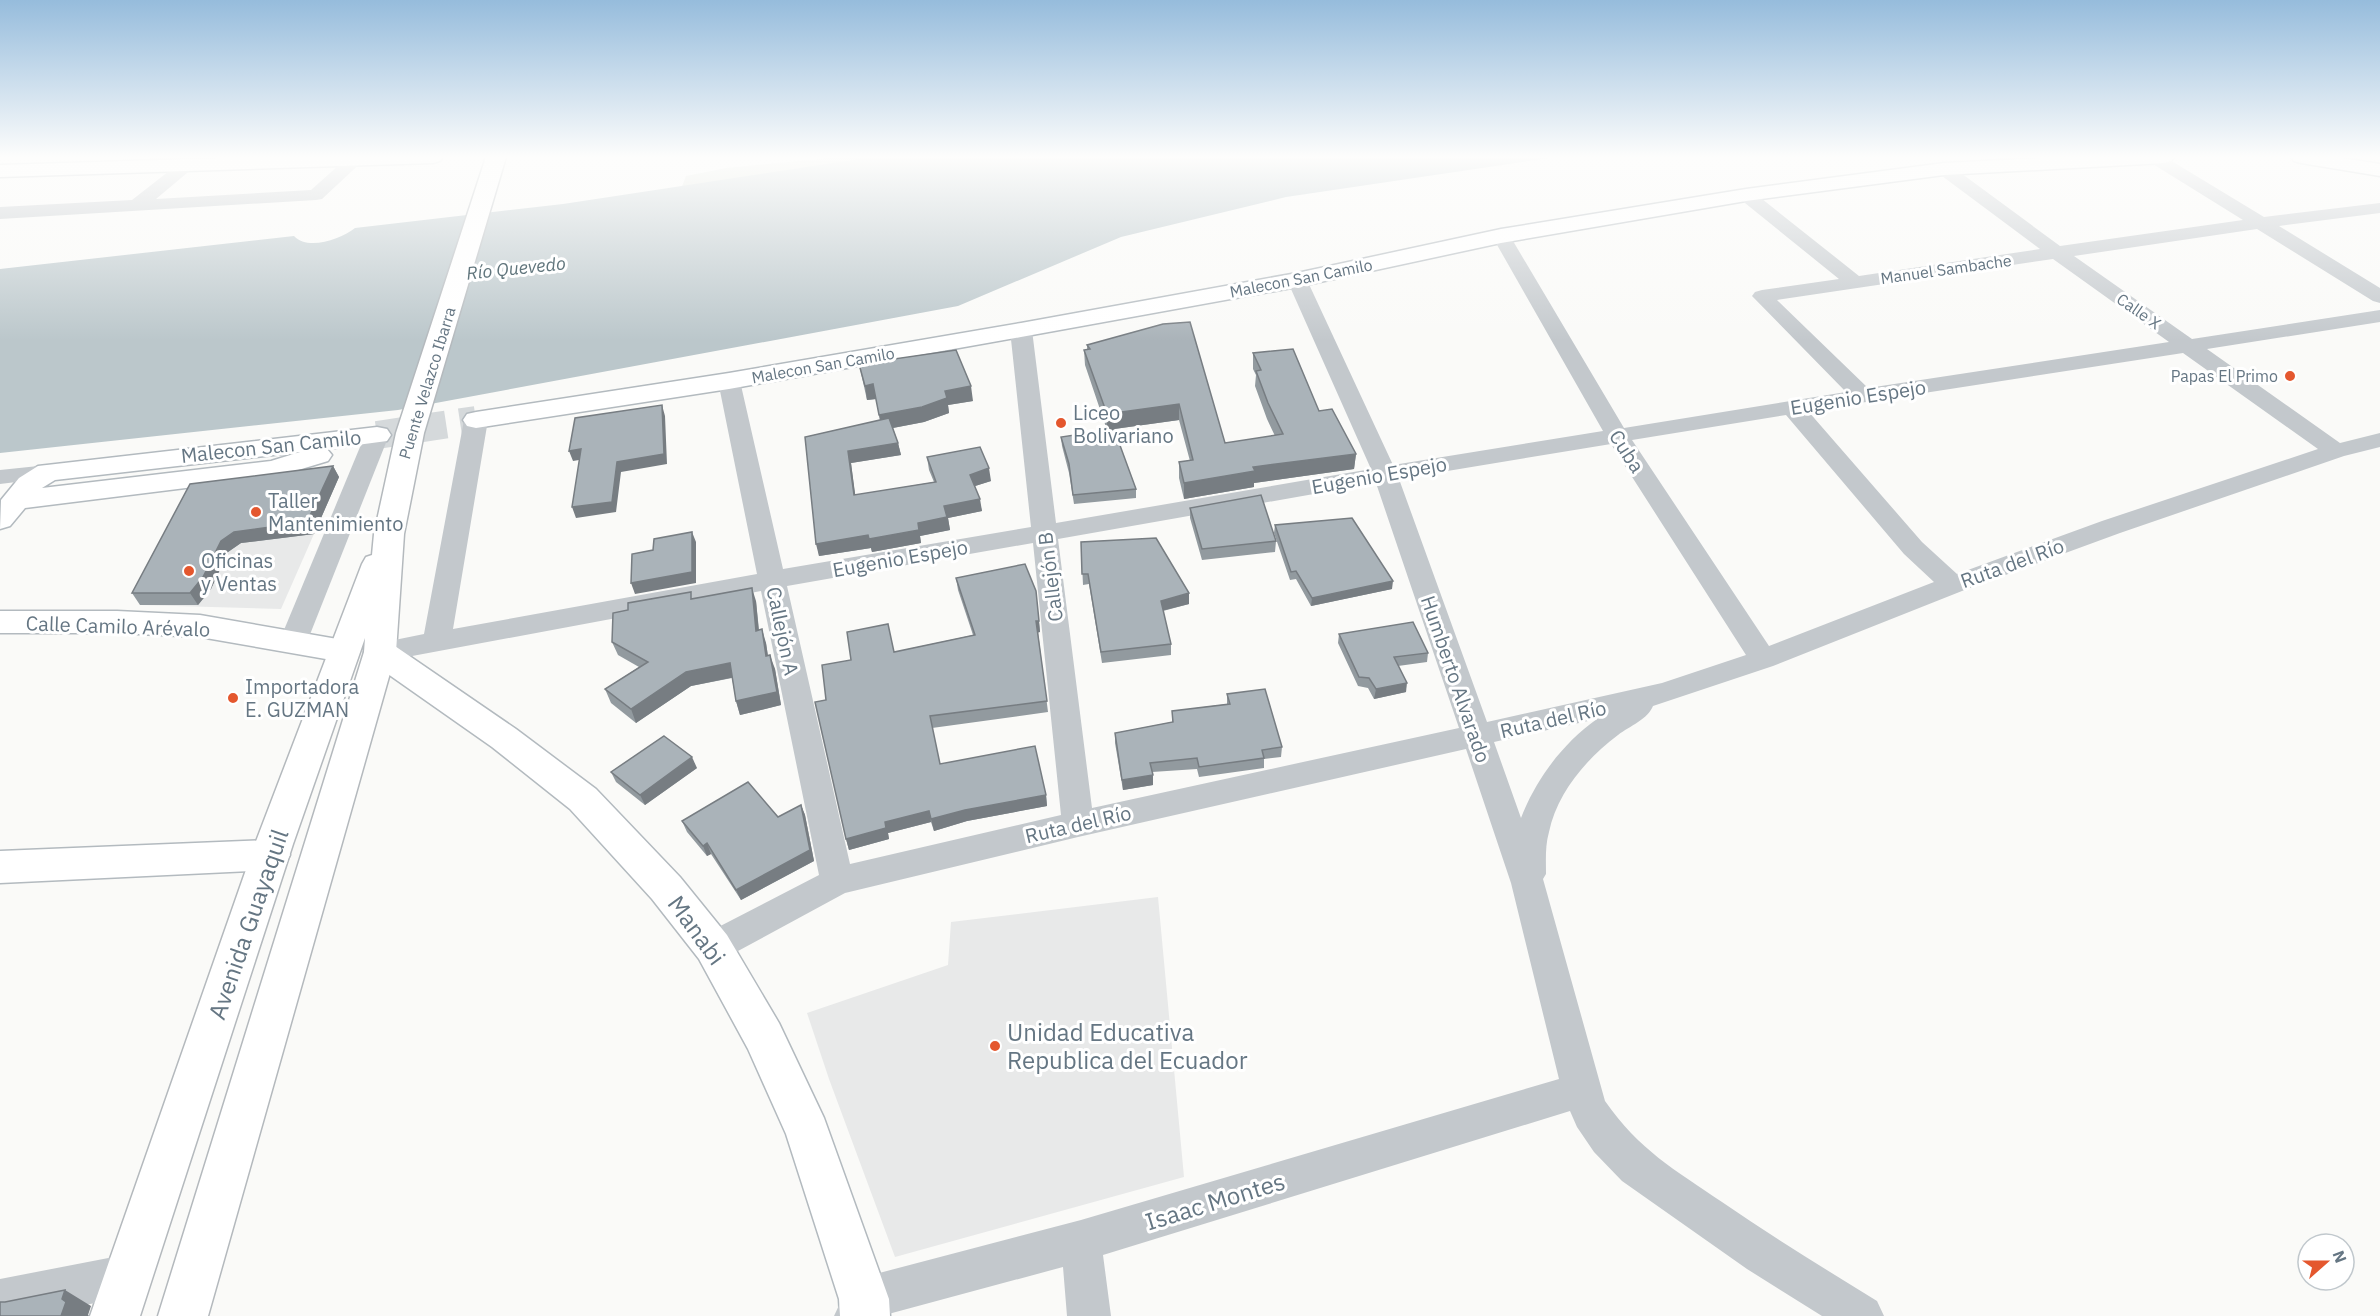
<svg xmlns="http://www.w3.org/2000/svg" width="2380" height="1316" font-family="'IBM Plex Sans',sans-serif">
  <rect width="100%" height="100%" fill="#fafaf8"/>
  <g fill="#e8e9e9">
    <polygon points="339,477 281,609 140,605"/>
    <polygon points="1158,897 1184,1177 895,1257 829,1079 807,1013 948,965 951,922"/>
  </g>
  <polygon fill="#dadfd7" points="840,157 878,157 681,189 686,176 726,168"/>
  <path fill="#bbc7cb" d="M 873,157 L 1556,157 L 1286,197 L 1121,237 L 958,306 L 398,410 L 0,453 L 0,269 L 294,236 C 308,251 341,239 355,228 L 563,204 Z"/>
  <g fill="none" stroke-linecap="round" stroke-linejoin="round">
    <polyline stroke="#d5d9db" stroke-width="28" stroke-dasharray="28 14" stroke-linecap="butt" points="377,435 476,420"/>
    <defs>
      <g id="secondary">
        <polygon points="260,157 443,157 440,161 433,163 0,177 0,165"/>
        <polygon points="2061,157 2174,157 2171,161 2164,163 1944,175 1746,201 1501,243 1297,287 1021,337 729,389 476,428 467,426 463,420 467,414 476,412 729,373 1021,323 1297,273 1501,229 1746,189 1944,163"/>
        <polygon points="2291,157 2335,157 2380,164 2380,176 2301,163 2294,161"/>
        <path d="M 377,427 L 387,429 L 391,435 L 387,441 L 327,449 L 332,455 L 328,461 L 275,477 L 25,508 L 10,526 L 0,529 L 1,500 L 19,478 L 38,466 ZM 300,452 L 271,461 L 42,488 L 55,480 Z"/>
        <polygon points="0,611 117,611 200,615 343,640 355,643 359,651 355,659 343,662 200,637 117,633 0,633"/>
        <polygon points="380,641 392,644 516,729 596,789 680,877 727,935 779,1023 824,1118 889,1299 890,1316 840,1316 839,1299 786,1134 748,1049 699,959 652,899 570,809 492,747 368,660 364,652 368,644"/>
        <polygon points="271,840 284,844 290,855 284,866 271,870 0,883 0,851"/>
      </g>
      <polygon id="highway" points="486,157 506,157 424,433 404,534 396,652 208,1316 158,1316 364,652 365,638 293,844 140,1316 90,1316 255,844 362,564 366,557 372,555 374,534 396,433"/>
    </defs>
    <use href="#secondary" stroke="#b3babf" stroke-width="3"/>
    <use href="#highway" stroke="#b4b9bd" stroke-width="3"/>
    <g fill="#c3c8cc" fill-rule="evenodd">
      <polygon points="187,157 206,157 156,199 311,190 348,157 367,157 322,199 316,200 0,219 0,207 132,200"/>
      <path d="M 2146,157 L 2165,157 L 2264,217 L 2380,203 L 2380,213 L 2279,226 L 2380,288 L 2380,303 L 2373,301 L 2257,229 L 2074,256 L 2192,339 L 2380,310 L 2380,322 L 2207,349 L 2340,443 L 2380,433 L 2380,447 L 2344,456 L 2120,533 L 1962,591 L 1773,666 L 1653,706 C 1648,719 1630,726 1618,735 C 1587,758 1557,793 1549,832 C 1545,846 1546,860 1546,874 L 1543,879 L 1605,1101 C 1639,1150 1675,1170 1722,1202 C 1773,1237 1825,1269 1877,1301 L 1884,1316 L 1822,1316 L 1747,1269 L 1622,1181 L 1594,1152 L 1577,1127 L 1570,1111 L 1103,1255 L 1111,1316 L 1067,1316 L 1063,1267 L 881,1316 L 834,1316 L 849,1284 L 864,1277 L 1081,1220 L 1559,1079 L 1511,883 L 1466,749 L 1078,837 L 845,893 L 725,958 L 713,962 L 701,958 L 695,947 L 701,936 L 819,875 L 761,591 L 380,662 L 370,659 L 366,652 L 370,645 L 424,634 L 464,420 L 468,415 L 476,413 L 484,415 L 488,420 L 453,629 L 757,574 L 718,381 L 721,376 L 729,374 L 737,376 L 740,381 L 783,569 L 1031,527 L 1010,330 L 1014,326 L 1021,324 L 1028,326 L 1032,330 L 1056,523 L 1371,469 L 1287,280 L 1290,276 L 1304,276 L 1307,280 L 1393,465 L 1603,431 L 1492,236 L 1494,232 L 1508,232 L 1510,236 L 1624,428 L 1846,392 L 1752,296 L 1755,292 L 1762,290 L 1839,279 L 1740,199 L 1737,195 L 1740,191 L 1752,191 L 1859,276 L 2040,249 L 1938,173 L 1935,169 L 1938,165 L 1950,165 L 2060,246 L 2243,220 L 2148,161 ZM 2053,259 L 2169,342 L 1868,388 L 1777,300 ZM 2183,353 L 2318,449 L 2102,521 L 1957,574 L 1922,542 L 1808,411 ZM 1786,415 L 1904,554 L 1934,582 L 1769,646 L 1632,440 ZM 1611,444 L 1746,655 L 1662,683 L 1487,722 L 1399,479 ZM 1376,483 L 1459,728 L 1092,808 L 1058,539 ZM 1033,543 L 1061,815 L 850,864 L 787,586 ZM 1597,719 C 1563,743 1536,779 1521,818 L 1494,742 Z"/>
      <polygon points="377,428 385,430 389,435 307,642 303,649 293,652 283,649 279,642 365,435 369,430"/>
      <polygon points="48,465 57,467 60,472 57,477 0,484 0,470"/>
      <polygon points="129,1254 144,1260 150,1275 144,1290 129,1296 32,1316 0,1316 0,1279"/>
    </g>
    <use href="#secondary" fill="#fff" fill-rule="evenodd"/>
    <use href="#highway" fill="#fff" fill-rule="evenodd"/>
  </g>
  <g fill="#929a9f">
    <polygon points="1163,324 1225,443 1275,436 1267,419 1255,386 1256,375 1253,369 1253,353 1319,411 1356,454 1354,469 1254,483 1254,487 1184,499 1179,478 1179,462 1190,461 1179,420 1107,430 1085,365 1084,350 1087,349 1087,345"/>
    <polygon points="859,364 973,401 948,405 949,413 924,422 893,428 898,443 901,455 851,463 855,495 934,482 929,470 927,457 991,481 975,486 982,511 948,518 950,530 920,536 921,543 872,552 871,548 819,556 805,437 880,420 876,399 867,400"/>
    <polygon points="1061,437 1136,489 1136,498 1074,504 1069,473 1062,446"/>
    <polygon points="333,466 339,477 314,534 241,543 228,552 211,589 198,605 140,605 132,593"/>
    <polygon points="1190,508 1276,541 1275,552 1202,560 1190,518"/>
    <polygon points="1275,525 1392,589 1311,606 1296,579 1290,580 1274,533"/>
    <polygon points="1081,542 1189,604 1163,611 1171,644 1171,655 1102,663 1089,584 1083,585"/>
    <polygon points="956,578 1036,591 1040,632 1038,632 1048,712 932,728 940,764 1046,795 1047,806 967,821 934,831 931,822 888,833 889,839 849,850 846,839 826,700 894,652 973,635 958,590"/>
    <polygon points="693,599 756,601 759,630 766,643 768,656 775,669 781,705 740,715 736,701 732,678 691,686 636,723 611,703 605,689 639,667 618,655 612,642"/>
    <polygon points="1339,634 1428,653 1427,662 1398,666 1406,692 1374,699 1368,688 1358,686 1338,643"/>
    <polygon points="1227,694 1282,747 1281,757 1264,759 1264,768 1199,777 1197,769 1152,772 1153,785 1123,790 1115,743 1115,733 1172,722 1172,711 1227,704"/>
    <polygon points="697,768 645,805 616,782 611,772"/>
    <polygon points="801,805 805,815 814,861 741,900 711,854 707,856 687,832 682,821 778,817"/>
  </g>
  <g fill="#777d82">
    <polygon points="873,384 876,399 867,400 865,386"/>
    <polygon points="971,386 973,401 948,405 949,413 924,422 882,430 879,415 945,391"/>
    <polygon points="1179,404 1179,420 1107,430 1107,414"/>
    <polygon points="662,405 665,416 667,464 621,472 616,512 576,518 572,507 617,462"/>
    <polygon points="898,443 901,455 851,463 857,508 854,495 848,451"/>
    <polygon points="581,449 585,459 573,461 569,451"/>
    <polygon points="1356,454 1354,469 1254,483 1254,487 1184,499 1184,483 1253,467"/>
    <polygon points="333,466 339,477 314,534 241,543 228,552 211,589 198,605 190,593 221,541"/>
    <polygon points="989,468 991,481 972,487 970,475"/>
    <polygon points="980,499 982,511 948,518 950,530 920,536 921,543 872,552 871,548 819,556 816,544 918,523 944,506"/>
    <polygon points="692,532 696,542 696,583 635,594 631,583"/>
    <polygon points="1393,581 1392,589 1311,606 1312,598"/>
    <polygon points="752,588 756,601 760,644 756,631"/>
    <polygon points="1189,593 1189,604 1161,611 1161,601"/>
    <polygon points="1036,621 1039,621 1040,632 1037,633"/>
    <polygon points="762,629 766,643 770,670 766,656"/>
    <polygon points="770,655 775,669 781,705 740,715 736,701"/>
    <polygon points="730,663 735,677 691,686 636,723 631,709 686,672"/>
    <polygon points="1407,683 1406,692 1374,699 1376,689"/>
    <polygon points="692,757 697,768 645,805 640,795"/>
    <polygon points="1153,775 1153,785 1123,790 1122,780"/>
    <polygon points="1046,795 1047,806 967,821 934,831 931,819 965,810"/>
    <polygon points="801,805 805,815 814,861 741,900 736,890"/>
    <polygon points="929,811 931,822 888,833 889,839 849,850 846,839 885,822"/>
    <polygon points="707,843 711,854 707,856 703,846"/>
    <polygon points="65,1290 91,1306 88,1315 89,1316 61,1316 62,1299"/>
  </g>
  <g fill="#aab3b9" stroke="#777d82" stroke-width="1.5">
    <polygon points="1190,322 1225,443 1283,434 1268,403 1256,371 1261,370 1253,353 1293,349 1319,411 1332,409 1356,454 1253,467 1255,471 1184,483 1179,462 1193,460 1179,404 1107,414 1084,350 1090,349 1087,345 1163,324"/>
    <polygon points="956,350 971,386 945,391 947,398 922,407 879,415 873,384 865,386 859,364"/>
    <polygon points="662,405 664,454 617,462 612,502 572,507 581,449 569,451 575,418"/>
    <polygon points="889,418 898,443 848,451 854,495 936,482 927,457 980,447 989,468 970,475 980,499 944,506 947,517 918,523 919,530 869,539 868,535 816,544 805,437"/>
    <polygon points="1114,429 1136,489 1073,495 1069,464 1061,437"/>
    <polygon points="333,466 307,522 234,532 221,541 203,577 190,593 132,593 190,484"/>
    <polygon points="1261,495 1276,541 1202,549 1190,508"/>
    <polygon points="1352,518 1393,581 1312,598 1296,571 1291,572 1275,525"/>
    <polygon points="692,532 692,572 631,583 632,554 653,550 654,539"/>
    <polygon points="1156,538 1189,593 1161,601 1171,644 1101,652 1088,574 1082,574 1081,542"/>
    <polygon points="1025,564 1036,591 1039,621 1036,621 1047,701 930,716 940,764 1035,746 1046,795 965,810 931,819 929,811 885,822 886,828 846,839 815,702 826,700 822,665 851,660 847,632 888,624 894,652 975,635 956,578"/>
    <polygon points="752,588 756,631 762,629 766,656 770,655 777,692 736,701 730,663 686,672 631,709 605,689 648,662 612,642 613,613 628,610 628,603 691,592 691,599"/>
    <polygon points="1413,622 1428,653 1394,657 1407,683 1376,689 1369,678 1359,677 1339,634"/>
    <polygon points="1265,689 1282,747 1262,750 1264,758 1199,767 1197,758 1150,763 1153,775 1122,780 1115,733 1173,722 1172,711 1230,704 1227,694"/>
    <polygon points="664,736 692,757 640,795 611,772"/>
    <polygon points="748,782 778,817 801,805 810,850 736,890 707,843 703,846 682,821"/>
    <polygon points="65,1290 62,1299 66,1302 61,1316 0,1316 0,1302 5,1302"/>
  </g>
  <linearGradient id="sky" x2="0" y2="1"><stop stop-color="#96bcdc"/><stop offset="0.46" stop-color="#fdfdfc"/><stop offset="1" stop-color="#fdfdfc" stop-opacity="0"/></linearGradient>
  <rect width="2380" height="341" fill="url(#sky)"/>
  <g fill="#e4572e" stroke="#fff" stroke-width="2">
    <circle cx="2290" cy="376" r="6"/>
    <circle cx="1061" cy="423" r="6"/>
    <circle cx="256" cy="512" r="6"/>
    <circle cx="189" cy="571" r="6"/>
    <circle cx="233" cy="698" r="6"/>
    <circle cx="995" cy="1046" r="6"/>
  </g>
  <g text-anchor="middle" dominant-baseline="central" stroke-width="6" stroke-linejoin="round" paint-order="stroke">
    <g font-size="16" fill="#657683" stroke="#fff">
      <text transform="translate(1946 269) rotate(-8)">Manuel Sambache</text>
      <text transform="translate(1301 278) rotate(-11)">Malecon San Camilo</text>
      <text transform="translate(2139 311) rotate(35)">Calle X</text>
      <text transform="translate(823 365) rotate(-10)">Malecon San Camilo</text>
      <text transform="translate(427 383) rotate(-73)">Puente Velazco Ibarra</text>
    </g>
    <g font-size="16" fill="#657683" stroke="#fff" text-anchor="end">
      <text x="2278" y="376">Papas El Primo</text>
    </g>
    <g font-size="18" font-style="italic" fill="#60757c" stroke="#fff">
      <text transform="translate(516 268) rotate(-6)">Río Quevedo</text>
    </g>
    <g font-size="20" fill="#657683" stroke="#fff">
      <text transform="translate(1858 397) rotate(-9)">Eugenio Espejo</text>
      <text transform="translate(271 446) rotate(-6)">Malecon San Camilo</text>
      <text transform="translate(1627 451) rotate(57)">Cuba</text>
      <text transform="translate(1379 475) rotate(-10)">Eugenio Espejo</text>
      <text transform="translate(900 558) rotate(-10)">Eugenio Espejo</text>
      <text transform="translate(2012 563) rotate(-20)">Ruta del Río</text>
      <text transform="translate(1050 577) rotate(-97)">Callejón B</text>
      <text transform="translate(118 626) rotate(2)">Calle Camilo Arévalo</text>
      <text transform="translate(783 631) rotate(78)">Callejón A</text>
      <text transform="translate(1456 679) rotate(71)">Humberto Alvarado</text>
      <text transform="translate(1553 719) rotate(-13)">Ruta del Río</text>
      <text transform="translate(1078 824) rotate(-13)">Ruta del Río</text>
    </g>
    <g font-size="20" fill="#657683" stroke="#fff" text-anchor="start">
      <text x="1073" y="412">Liceo<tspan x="1073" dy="23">Bolivariano</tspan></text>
      <text x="268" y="500">Taller<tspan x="268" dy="23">Mantenimiento</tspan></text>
      <text x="201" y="560">Oficinas<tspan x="201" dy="23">y Ventas</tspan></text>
      <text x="245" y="686">Importadora<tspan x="245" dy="23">E. GUZMAN</tspan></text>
    </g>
    <g font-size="24" fill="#657683" stroke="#fff">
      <text transform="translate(248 924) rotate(-71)">Avenida Guayaquil</text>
      <text transform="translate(697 930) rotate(54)">Manabi</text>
      <text transform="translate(1215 1201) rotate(-17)">Isaac Montes</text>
    </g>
    <g font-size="24" fill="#657683" stroke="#fff" text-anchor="start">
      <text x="1007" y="1032">Unidad Educativa<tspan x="1007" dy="28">Republica del Ecuador</tspan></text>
    </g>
  </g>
  <g transform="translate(2326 1262) rotate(69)"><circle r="28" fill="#ffffff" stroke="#c1c8cd" stroke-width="1.5"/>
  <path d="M0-4.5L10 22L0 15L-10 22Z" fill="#e4572e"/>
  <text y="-9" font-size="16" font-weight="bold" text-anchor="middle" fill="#657683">N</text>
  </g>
</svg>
